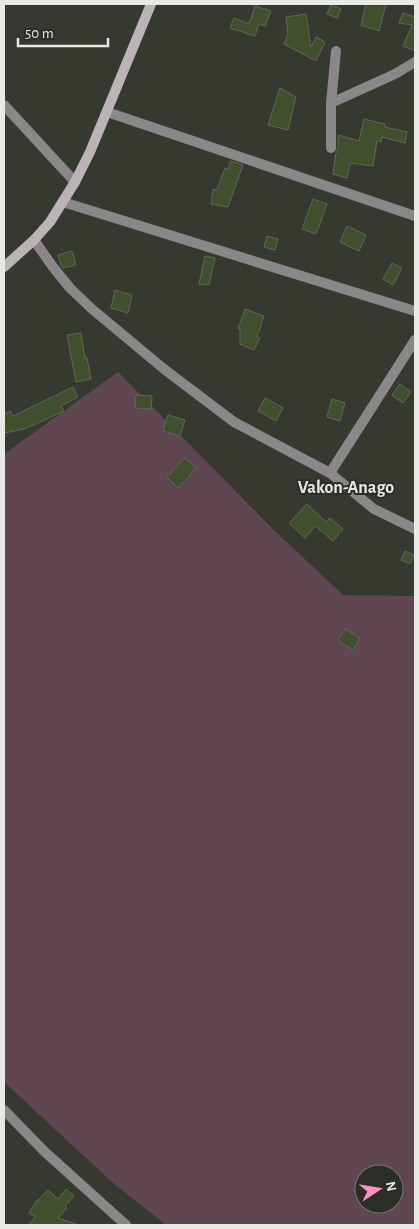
<svg xmlns="http://www.w3.org/2000/svg" width="419" height="1229" font-family="'Alegreya Sans',sans-serif">
  <rect width="100%" height="100%" fill="#353930"/>
  <path fill="#5f4651" fill-rule="evenodd" d="M 118,372 L 276,532 L 343,595 L 415,596 L 415,1225 L 166,1225 L 113,1183 L 4,1082 L 4,454 ZM 364,1174 L 394,1174 L 394,1204 L 364,1204 Z"/>
  <g fill="#404f2c" stroke="#61655c">
    <polygon points="366,4 386,4 379,31 361,25"/>
    <polygon points="331,5 341,9 337,18 327,14"/>
    <polygon points="255,6 271,11 265,26 259,24 255,36 230,28 234,18 249,24"/>
    <polygon points="403,13 415,17 415,51 403,46 412,25 399,23"/>
    <polygon points="306,14 311,47 316,37 325,42 316,61 284,44 288,35 286,17"/>
    <polygon points="280,88 296,97 288,130 268,125"/>
    <polygon points="364,119 385,124 385,127 407,132 405,143 382,137 381,142 377,141 373,166 350,163 347,178 333,174 336,153 338,148 338,135 359,141"/>
    <polygon points="231,161 243,165 228,207 211,204 213,189 217,190 225,168 228,169"/>
    <polygon points="313,199 327,204 316,234 302,229"/>
    <polygon points="347,226 366,235 359,251 340,242"/>
    <polygon points="267,236 278,239 275,250 264,247"/>
    <polygon points="72,251 76,265 63,268 61,266 58,255"/>
    <polygon points="205,256 215,258 209,285 199,284"/>
    <polygon points="392,263 402,268 393,285 383,279"/>
    <polygon points="115,290 132,295 128,313 111,308"/>
    <polygon points="245,309 264,316 257,337 260,338 254,350 240,344 240,329 238,329"/>
    <polygon points="81,333 85,358 87,358 91,379 76,382 67,335"/>
    <polygon points="400,384 411,392 403,403 392,395"/>
    <polygon points="73,387 78,397 61,406 64,411 25,429 4,433 4,414 10,411 13,416"/>
    <polygon points="136,395 152,396 151,409 135,408"/>
    <polygon points="265,398 283,408 276,421 258,411"/>
    <polygon points="332,399 345,403 340,421 327,417"/>
    <polygon points="168,415 185,420 180,436 163,431"/>
    <polygon points="185,458 196,468 178,488 167,477"/>
    <polygon points="307,504 326,522 330,518 343,529 333,541 315,526 305,538 289,523"/>
    <polygon points="405,551 414,555 410,564 401,560"/>
    <polygon points="345,629 360,638 353,650 338,641"/>
    <polygon points="66,1189 74,1196 65,1206 67,1208 58,1218 76,1224 75,1225 28,1225 36,1217 29,1213 37,1200 38,1200 48,1190 58,1199"/>
  </g>
  <g fill="none" stroke-linecap="round" stroke-linejoin="round">
    <g stroke="#8b8688" stroke-width="10">
      <polyline points="331,103 395,74 415,62"/>
      <polyline points="4,105 75,182"/>
      <polyline points="107,112 415,216"/>
      <polyline points="331,148 331,103 336,51"/>
      <polyline points="63,202 415,311"/>
      <polyline points="34,240 53,267 70,288 92,309 164,369 234,422 330,473 374,509 415,529"/>
      <polyline points="330,473 415,340"/>
      <polyline points="4,1110 45,1152 126,1225"/>
    </g>
    <polyline stroke="#bbb3b6" stroke-width="10" points="4,267 34,240 50,222 75,182 90,152 151,4"/>
  </g>
  <g text-anchor="middle" dominant-baseline="central" stroke-width="4" stroke-linejoin="round" paint-order="stroke">
    <g font-size="18" font-weight="bold" fill="#e7e9e4" stroke="#2b2e26">
      <text x="346" y="488">Vakon-Anago</text>
    </g>
  </g>
  <rect width="419" height="1229" fill="none" stroke="#e7e9e4" stroke-width="10"/>
  <g transform="translate(379 1189) rotate(78)"><circle r="24" fill="#2b2e26" stroke="#767972"/>
  <path d="M0-4L9 19L0 12L-9 19Z" fill="#fc8fc1"/>
  <text y="-8" font-size="14" font-weight="bold" text-anchor="middle" fill="#e7e9e4">N</text>
  </g>
  <path d="M18 38v8h90v-8" fill="none" stroke="#e7e9e4" stroke-width="2.5"/>
  <text x="25" y="38" font-size="15" fill="#e7e9e4" stroke="#2b2e26" stroke-width="4" paint-order="stroke">50 m</text>
</svg>
